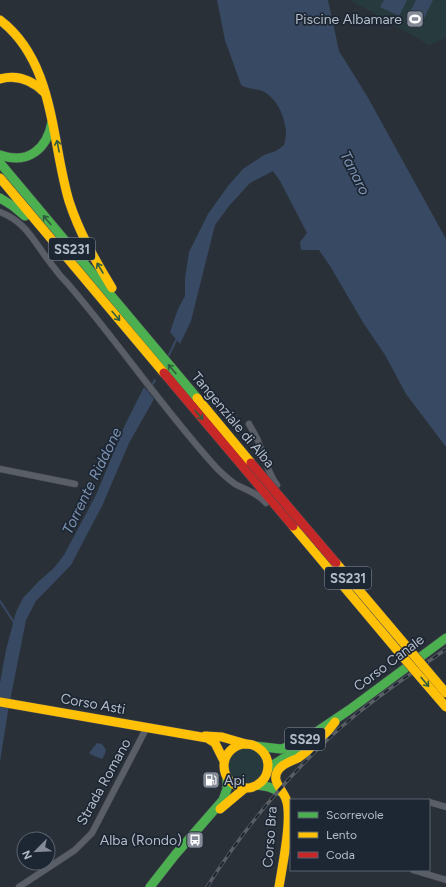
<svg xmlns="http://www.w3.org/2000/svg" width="446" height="887" font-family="Figtree,sans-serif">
  <rect width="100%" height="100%" fill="#2a3038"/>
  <g fill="#273a3e">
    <polygon points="350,0 446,0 446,38 429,45"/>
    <circle cx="246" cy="766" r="18"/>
  </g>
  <g fill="#384963">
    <path d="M 217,0 L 328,0 L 339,51 L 367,96 L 446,239 L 446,447 L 406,394 L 385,355 L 364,324 L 330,266 L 319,250 L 301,250 L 300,242 L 307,233 L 280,181 L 273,171 L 250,183 L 229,206 L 215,225 L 191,321 L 180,344 L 170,332 L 178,309 L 185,296 L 185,278 L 189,252 L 208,214 L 228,186 L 243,169 L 264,155 L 276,151 L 284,145 C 285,141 286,137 286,133 C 285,116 276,95 259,90 C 252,88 247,89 241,85 L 225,40 Z"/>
    <polygon points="384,0 407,0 399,16 380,7"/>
    <polygon points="416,0 433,0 420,27 406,20"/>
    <polygon points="144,387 154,399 129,443 103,504 71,565 36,601 26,620 8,711 0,762 0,683 6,650 16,612 23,598 39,581 54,568 64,555 96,495 125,425"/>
    <polygon points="97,743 102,744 106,750 105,754 102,759 92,755 89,753"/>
  </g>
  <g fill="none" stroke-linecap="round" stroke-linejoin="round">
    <g stroke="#384963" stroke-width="2">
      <polyline points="169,355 177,338"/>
      <polyline points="147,394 155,380"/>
      <polyline points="0,601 15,624"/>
    </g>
    <defs>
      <g id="street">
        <path d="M 0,212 C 27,222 35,244 52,265 C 57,272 62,278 68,284 C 118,342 161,406 213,464 C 219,471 227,478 235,484 C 246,490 258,493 266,503"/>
        <path d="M 249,424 C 252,430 256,435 258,441 C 264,456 267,472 277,485"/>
        <polyline points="0,469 75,484"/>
        <polyline points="429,802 446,807"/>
        <polyline points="413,870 446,880"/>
        <polyline points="19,887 75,850 92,833 147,727"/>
      </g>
      <g id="fast">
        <path d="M 0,155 C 28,165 47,149 52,122"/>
        <polyline points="0,163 197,398"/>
        <polyline points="0,198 13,206 25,216"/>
        <polyline points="255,746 281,749 300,743 349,710 446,638"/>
        <polyline points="268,768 305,745"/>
        <polyline points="258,785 269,787 279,791"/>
        <polyline points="150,887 175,855 223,800 227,789 227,778"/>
      </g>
      <g id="slow">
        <path d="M 0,20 C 55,62 51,141 69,201 C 79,232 95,260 112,288"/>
        <path d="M 0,79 C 18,74 32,80 45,93"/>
        <polyline points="0,178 164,373"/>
        <polyline points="197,398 251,463"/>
        <polyline points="293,526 403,657"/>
        <polyline points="0,702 207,738 215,743 224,761"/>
        <polyline points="205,736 222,737 246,744"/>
        <circle cx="246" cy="766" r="22"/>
        <polyline points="220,809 245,788"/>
        <path d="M 279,887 C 282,867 293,817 286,799 C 282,789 270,780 279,769 C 284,763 292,761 298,758 C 313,748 325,736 335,722"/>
      </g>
      <polyline id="jam" points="164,373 293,526"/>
    </defs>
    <use href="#street" stroke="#484c53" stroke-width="7"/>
    <use href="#fast" stroke="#484c53" stroke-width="10"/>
    <use href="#slow" stroke="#484c53" stroke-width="10"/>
    <use href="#jam" stroke="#484c53" stroke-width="10"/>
    <use href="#street" stroke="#5a5e66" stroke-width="6"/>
    <use href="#fast" stroke="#4caf50" stroke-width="9"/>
    <use href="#slow" stroke="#ffc107" stroke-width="9"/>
    <use href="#jam" stroke="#c62828" stroke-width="9"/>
    <defs>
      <path id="rail" d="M 207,887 C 245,826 298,763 353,717 C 383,692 415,671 446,649"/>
    </defs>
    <use href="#rail" stroke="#595d64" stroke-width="3.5"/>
    <use href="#rail" stroke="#1d2633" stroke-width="2" stroke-dasharray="6" stroke-linecap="butt"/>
    <defs>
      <g id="slow-bridge">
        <polyline points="336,563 446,693"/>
        <polyline points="403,657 446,707"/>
      </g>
      <polyline id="jam-bridge" points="251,463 336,563"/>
    </defs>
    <use href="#slow-bridge" stroke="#474c53" stroke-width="10" stroke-linecap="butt"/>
    <use href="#jam-bridge" stroke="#474c53" stroke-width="10" stroke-linecap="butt"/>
    <use href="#slow-bridge" stroke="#ffc107" stroke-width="9"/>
    <use href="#jam-bridge" stroke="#c62828" stroke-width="9"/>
  </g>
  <defs><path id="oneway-shaft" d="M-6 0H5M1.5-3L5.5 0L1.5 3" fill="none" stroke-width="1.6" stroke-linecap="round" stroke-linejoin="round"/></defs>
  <g stroke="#305d3f">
    <use href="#oneway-shaft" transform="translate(58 146) rotate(-101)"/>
    <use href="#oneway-shaft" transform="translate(47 220) rotate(-130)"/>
    <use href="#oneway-shaft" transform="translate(100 268) rotate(-121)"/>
    <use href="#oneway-shaft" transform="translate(116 316) rotate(50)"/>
    <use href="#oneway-shaft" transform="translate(172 369) rotate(-130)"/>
    <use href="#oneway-shaft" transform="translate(199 415) rotate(50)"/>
    <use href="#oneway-shaft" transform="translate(425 682) rotate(50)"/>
  </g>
  <defs>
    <symbol id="stadium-square" viewBox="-11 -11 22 22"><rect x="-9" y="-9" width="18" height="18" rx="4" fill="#848b96" stroke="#1d2633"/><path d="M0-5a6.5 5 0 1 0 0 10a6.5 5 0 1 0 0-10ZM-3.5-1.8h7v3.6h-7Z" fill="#fff"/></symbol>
    <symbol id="fuel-square" viewBox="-11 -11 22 22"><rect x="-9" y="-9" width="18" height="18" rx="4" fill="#848b96" stroke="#1d2633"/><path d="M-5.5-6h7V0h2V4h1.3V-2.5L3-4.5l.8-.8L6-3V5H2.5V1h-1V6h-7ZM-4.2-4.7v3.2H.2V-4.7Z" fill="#fff"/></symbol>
    <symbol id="bus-square" viewBox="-11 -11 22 22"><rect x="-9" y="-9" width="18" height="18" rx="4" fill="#848b96" stroke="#1d2633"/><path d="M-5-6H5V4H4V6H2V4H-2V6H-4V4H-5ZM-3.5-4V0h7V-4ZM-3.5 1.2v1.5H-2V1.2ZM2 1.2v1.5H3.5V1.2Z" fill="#fff"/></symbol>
  </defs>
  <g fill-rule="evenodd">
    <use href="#stadium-square" x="405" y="9" width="20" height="20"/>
    <use href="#fuel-square" x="201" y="770" width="20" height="20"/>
    <use href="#bus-square" x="185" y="830" width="20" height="20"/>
  </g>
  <g text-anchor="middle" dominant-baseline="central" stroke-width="3.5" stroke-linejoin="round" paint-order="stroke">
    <g fill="#1d2633" stroke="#878f9c" stroke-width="1">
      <rect x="49" y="238" width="46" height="22" rx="3"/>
      <rect x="325" y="567" width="46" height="22" rx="3"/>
      <rect x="285" y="728" width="40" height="22" rx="3"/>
    </g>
    <g font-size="13" font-weight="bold" fill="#b4bcc9">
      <text x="72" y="249">SS231</text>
      <text x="348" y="578">SS231</text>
      <text x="305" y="739">SS29</text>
    </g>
    <g font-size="14" fill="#b4bcc9" stroke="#1d2633" text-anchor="end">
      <text x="402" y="19">Piscine Albamare</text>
      <text x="224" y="780" text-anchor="start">Api</text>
      <text x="182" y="840">Alba (Rondo)</text>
    </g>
    <g font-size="14" fill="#b4bcc9" stroke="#1d2633">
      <text transform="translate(233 420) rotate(50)">Tangenziale di Alba</text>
      <text transform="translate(389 663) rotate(-37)">Corso Canale</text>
      <text transform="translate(93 704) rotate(10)">Corso Asti</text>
      <text transform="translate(104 782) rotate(-61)">Strada Romano</text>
      <text transform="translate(270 837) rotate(-86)">Corso Bra</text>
    </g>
    <g font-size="15" font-style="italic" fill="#7c92b1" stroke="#1d2633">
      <text transform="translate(355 173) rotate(63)">Tanaro</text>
      <text transform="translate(92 481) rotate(-64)">Torrente Riddone</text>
    </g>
  </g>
  <rect x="290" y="799" width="140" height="72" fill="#1d2633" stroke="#59626f"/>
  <rect x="298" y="812" width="20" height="6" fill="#4caf50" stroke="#59626f"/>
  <text x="326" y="819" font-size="12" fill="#b4bcc9">Scorrevole</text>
  <rect x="298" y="832" width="20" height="6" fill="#ffc107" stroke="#59626f"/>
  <text x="326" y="839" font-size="12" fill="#b4bcc9">Lento</text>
  <rect x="298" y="852" width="20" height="6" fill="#c62828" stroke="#59626f"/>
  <text x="326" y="859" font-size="12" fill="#b4bcc9">Coda</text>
  <g transform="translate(36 851) rotate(246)"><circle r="19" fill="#1d2633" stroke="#59626f"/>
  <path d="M0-3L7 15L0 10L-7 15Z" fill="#848b96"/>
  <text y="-6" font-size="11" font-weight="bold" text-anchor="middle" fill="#b4bcc9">N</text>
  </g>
</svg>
